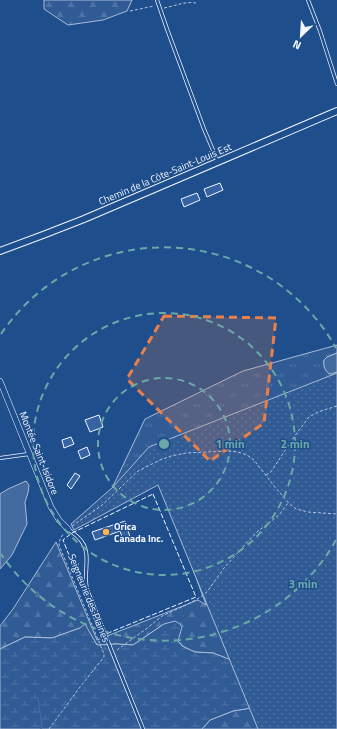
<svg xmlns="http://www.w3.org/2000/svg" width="337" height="729" font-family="'Titillium Web',sans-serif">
  <defs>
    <pattern id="grass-tufts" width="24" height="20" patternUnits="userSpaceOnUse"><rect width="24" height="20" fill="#305b95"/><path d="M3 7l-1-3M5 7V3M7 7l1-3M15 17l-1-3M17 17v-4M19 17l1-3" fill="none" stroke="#4e73a5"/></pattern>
    <pattern id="forest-firs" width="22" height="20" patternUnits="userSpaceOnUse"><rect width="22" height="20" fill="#305b95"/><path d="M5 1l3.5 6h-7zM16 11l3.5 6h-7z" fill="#4e73a5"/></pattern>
    <pattern id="wetland-marsh" width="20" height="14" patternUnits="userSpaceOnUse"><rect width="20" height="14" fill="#305b95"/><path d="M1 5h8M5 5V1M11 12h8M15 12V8" fill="none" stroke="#4e73a5"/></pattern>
    <pattern id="park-dots" width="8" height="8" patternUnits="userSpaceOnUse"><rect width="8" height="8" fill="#305b95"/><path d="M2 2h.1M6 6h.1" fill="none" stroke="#4e73a5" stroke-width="1.8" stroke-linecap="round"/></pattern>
  </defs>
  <rect width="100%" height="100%" fill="#1f4e8c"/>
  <path fill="url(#grass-tufts)" stroke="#a8bbd7" d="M 337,345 L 337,353 L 327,357 L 324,360 C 323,367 326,371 331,374 L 337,372 L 337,568 L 242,588 L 206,605 L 161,481 L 106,501 L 145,419 L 243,371 Z"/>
  <g fill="url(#forest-firs)" stroke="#a8bbd7">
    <polygon points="44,0 132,0 127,11 103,20 68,25 44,9"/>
    <polygon points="56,542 97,640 198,600 206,605 242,588 238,663 213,653 195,652 182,646 164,624 133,645 117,644 97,645 85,625 80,628 52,638 25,637 0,649 0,626 13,609"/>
    <polygon points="257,707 337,729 202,729 210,720 233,711"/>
  </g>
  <polygon fill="url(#wetland-marsh)" stroke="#a8bbd7" points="175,621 180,624 182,627 178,641 182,646 195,652 213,653 239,663 257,707 233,711 210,720 202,729 0,729 0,649 25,637 52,638 80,628 85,624 97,645 117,644 133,645 164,624"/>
  <polygon fill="url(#park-dots)" stroke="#a8bbd7" points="337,373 337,729 258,729 158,485 74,530 71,524 113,487 149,447"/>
  <g fill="#446ba0" stroke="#a8bbd7">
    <path d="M 337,353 L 337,372 C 336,372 332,374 331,374 C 325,373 323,365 324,360 L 327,357 Z"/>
    <polygon points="26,481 29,485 28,493 25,502 27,524 12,555 0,569 0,494 8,489"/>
  </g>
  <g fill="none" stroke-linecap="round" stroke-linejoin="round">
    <polyline stroke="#446ba0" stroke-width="1.5" points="38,699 42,725 41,729"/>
  </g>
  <g fill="#3563a3" stroke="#f2f6ff">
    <polygon points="220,183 223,190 207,197 204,189"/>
    <polygon points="197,193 200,200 184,207 181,199"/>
    <polygon points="99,415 103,427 90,432 85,420"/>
    <polygon points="71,437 74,444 64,448 62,440"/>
    <polygon points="87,447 90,455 81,459 78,451"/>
    <polygon points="75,473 80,476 71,489 67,485"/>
    <polygon points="125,521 131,540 124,543 120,531 95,540 92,532"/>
  </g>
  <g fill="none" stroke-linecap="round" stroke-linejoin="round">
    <defs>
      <g id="service">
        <polyline points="157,0 167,29 204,129 218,162"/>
        <polyline points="308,0 320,31 337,84"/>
        <polyline points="0,458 29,454"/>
        <path d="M 68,529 C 73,533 79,537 82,542 C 90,553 85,569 86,582 C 86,585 87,589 88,592 L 143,729"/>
      </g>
      <polyline id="minor" points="0,381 51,507 59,520 68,529"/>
      <polyline id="tertiary" points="0,251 43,235 84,219 337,111"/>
    </defs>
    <use href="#service" stroke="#f2f6ff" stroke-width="4"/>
    <use href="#minor" stroke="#f2f6ff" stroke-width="6"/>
    <use href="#tertiary" stroke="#f2f6ff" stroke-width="8"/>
    <g stroke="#b3c4dc" stroke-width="1" stroke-dasharray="3 2" stroke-linecap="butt">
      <path d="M 164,8 C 175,6 185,1 196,3"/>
      <polyline points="130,11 154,6"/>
      <polyline points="266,475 271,472 291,441 309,417 318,412 337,406"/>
      <polyline points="72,526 101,506 138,471 160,460 171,456 186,453 227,451 238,452 247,455 254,460 274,486 288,502 296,509 308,512 337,514"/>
      <polyline points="117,650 146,629 162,616 184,606 199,598 207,592 224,568 242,548 257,532 279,515 288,503"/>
      <path d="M 49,729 L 80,687 L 104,657 L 104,654 L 59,545 C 59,540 61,537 64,533"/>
    </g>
    <use href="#service" stroke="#1f4e8c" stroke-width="2.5"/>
    <use href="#minor" stroke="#1f4e8c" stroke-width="5"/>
    <use href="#tertiary" stroke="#1f4e8c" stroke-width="6"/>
    <polygon stroke="#f2f6ff" stroke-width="1" stroke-dasharray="5 2" stroke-linecap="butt" points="153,494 196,597 101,636 63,540 72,533"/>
  </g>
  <path fill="#ea8049" fill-opacity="0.2" stroke="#ea8049" stroke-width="3" stroke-dasharray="8 5" stroke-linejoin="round" d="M 164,316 L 276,318 L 264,423 L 210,461 L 127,379 Z"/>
  <g fill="none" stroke="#6aa9a8" stroke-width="2" stroke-dasharray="7 5">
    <circle cx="164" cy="444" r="66"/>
    <circle cx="164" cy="444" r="131"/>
    <path d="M336 540A197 197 0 0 1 1 554M1 334A197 197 0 0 1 336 348"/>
  </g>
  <circle fill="#ffb74d" stroke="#1f4e8c" stroke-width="1.5" cx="106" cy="532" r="4"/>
  <g text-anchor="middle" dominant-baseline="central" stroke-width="3" stroke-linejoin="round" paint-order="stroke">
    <g font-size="10" fill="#f2f6ff" stroke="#1f4e8c">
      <text transform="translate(165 174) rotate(-23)">Chemin de la Côte-Saint-Louis Est</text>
      <text transform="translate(39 453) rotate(68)">Montée Saint-Isidore</text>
      <text transform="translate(89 598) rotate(68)">Seigneurie des Plaines</text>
    </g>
    <g font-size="10" font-weight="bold" fill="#f2f6ff" stroke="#1f4e8c" text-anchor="start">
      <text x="114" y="526">Orica<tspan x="114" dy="12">Canada Inc.</tspan></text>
    </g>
  </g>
  <circle cx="164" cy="444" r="6" fill="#6aa9a8" stroke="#1f4e8c" stroke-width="2"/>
  <g font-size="12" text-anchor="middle" font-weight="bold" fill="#6aa9a8" stroke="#1f4e8c" stroke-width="3" stroke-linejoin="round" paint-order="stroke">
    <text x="230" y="448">1 min</text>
    <text x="295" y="448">2 min</text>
    <text x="303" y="588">3 min</text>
  </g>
  <g transform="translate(301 36) rotate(205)" stroke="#1f4e8c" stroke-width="3" paint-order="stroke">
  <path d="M0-3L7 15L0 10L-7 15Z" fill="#f2f6ff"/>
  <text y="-6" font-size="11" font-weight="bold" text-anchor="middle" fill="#f2f6ff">N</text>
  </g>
</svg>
